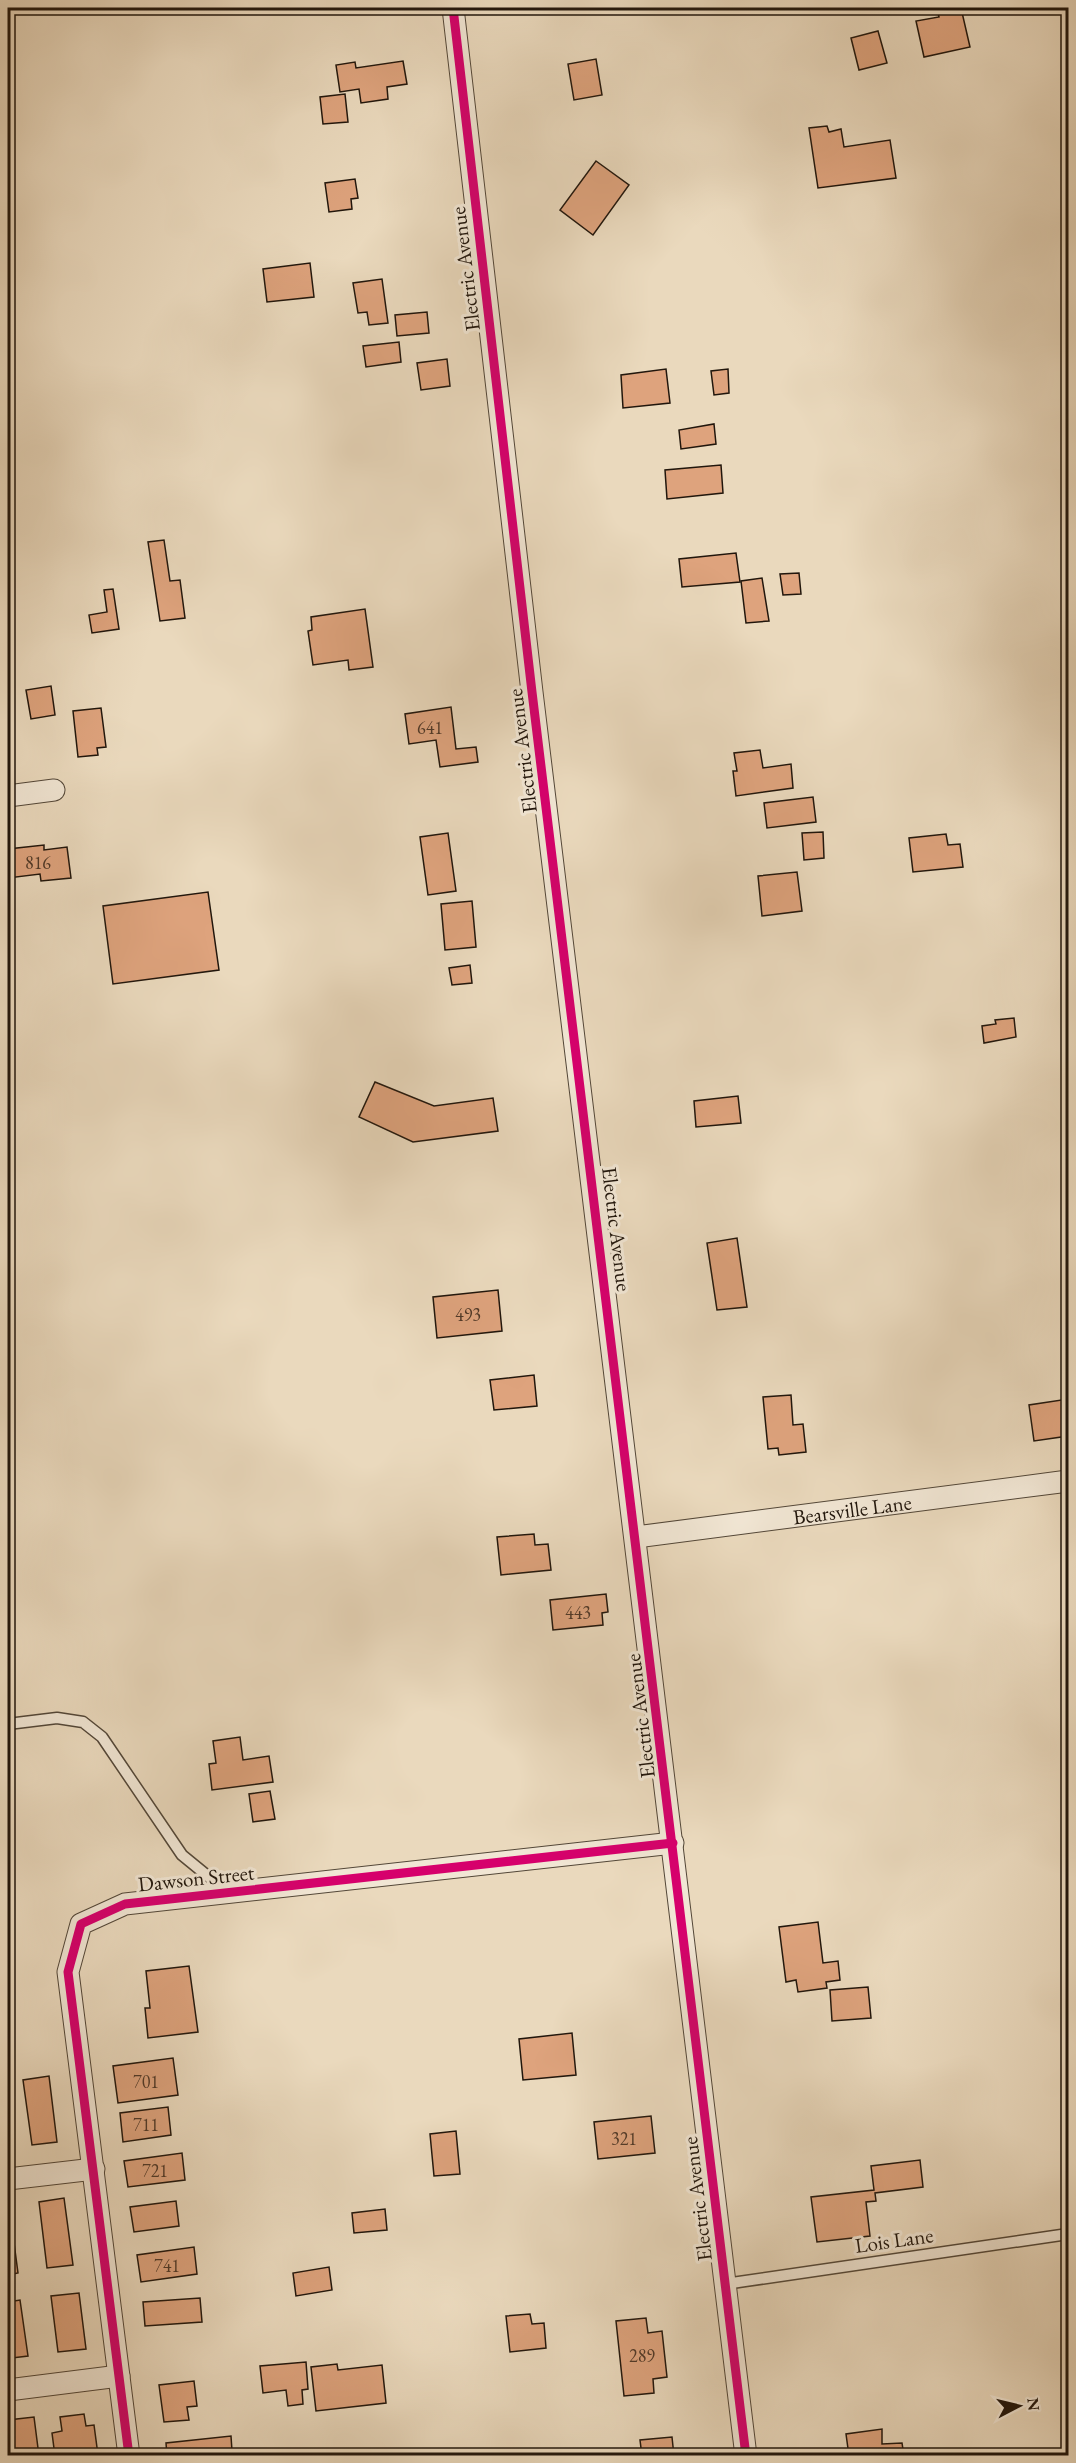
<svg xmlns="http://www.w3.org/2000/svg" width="1076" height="2463" font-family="'EB Garamond',serif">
  <rect width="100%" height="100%" fill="#ead9bd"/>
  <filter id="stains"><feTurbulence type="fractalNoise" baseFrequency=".00333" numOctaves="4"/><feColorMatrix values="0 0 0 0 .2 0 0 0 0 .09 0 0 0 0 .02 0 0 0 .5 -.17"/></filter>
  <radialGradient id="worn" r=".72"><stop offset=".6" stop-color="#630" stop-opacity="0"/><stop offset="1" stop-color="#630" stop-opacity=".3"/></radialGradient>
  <g fill="#dea37d" stroke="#21160c" stroke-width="1.5">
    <polygon points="944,8 961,8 970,47 924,57 916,21 939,17 937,9"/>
    <polygon points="878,31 887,63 859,70 851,38"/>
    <polygon points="596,59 602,95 574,100 568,64"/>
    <polygon points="403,61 407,84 387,87 388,99 361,103 359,89 340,92 336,65 355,62 356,68"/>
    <polygon points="345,94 348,122 323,124 320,97"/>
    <polygon points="827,126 829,132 841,129 844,147 890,140 896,178 818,188 809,128"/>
    <polygon points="596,161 629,185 593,235 560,210"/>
    <polygon points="355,179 358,198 351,199 352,209 329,212 325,183"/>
    <polygon points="310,263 314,297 267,302 263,269"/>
    <polygon points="382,279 388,323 369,325 367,312 358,313 353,283"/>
    <polygon points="427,312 429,333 397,336 395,315"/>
    <polygon points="399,342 401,362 366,367 363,346"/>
    <polygon points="447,359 450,386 421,390 417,363"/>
    <polygon points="666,369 670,403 623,408 621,375"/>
    <polygon points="728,369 729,393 714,395 711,371"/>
    <polygon points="714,424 716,444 681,449 679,430"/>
    <polygon points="721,465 723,493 667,499 665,470"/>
    <polygon points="164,540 170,581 180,580 185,618 160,621 148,542"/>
    <polygon points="736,553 740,582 682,587 679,559"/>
    <polygon points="799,573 801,594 783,595 780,574"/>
    <polygon points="762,578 769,621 746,623 741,581"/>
    <polygon points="113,589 119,629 92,633 89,615 107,612 104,590"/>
    <polygon points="365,609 373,667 349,670 348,660 313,665 308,631 312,630 311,617"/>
    <polygon points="51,686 55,715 31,719 26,690"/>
    <polygon points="451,707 456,749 476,747 478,762 440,767 436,740 409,744 405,714"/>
    <polygon points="101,708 106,747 97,748 98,755 78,757 73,711"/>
    <polygon points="760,750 763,768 791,764 793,788 736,796 733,771 737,771 734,753"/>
    <polygon points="813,797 816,822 767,828 764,803"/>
    <polygon points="823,832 824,858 804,860 802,833"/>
    <polygon points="448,833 456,891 428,895 420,837"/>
    <polygon points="946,834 948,845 960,844 963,867 913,872 909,838"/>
    <polygon points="44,845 44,850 67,847 71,878 41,881 40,874 8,878 8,849"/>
    <polygon points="797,872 802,911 762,916 758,876"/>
    <polygon points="208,892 219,970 113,984 103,906"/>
    <polygon points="472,901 476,947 445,950 441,904"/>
    <polygon points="470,965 472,983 452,985 449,968"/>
    <polygon points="1014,1018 1016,1037 984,1043 982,1026 996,1024 995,1020"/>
    <polygon points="375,1082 434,1106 493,1098 498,1131 413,1142 359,1117"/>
    <polygon points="738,1096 741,1123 696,1127 694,1101"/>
    <polygon points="737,1238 747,1307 717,1310 707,1243"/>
    <polygon points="1068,1281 1068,1325 1062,1282"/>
    <polygon points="498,1290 502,1331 437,1338 433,1297"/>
    <polygon points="534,1375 537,1406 494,1410 490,1380"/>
    <polygon points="791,1395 793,1425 803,1424 806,1452 779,1455 778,1448 768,1449 763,1397"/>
    <polygon points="1068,1399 1068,1436 1034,1441 1029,1405"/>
    <polygon points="534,1534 535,1545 548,1544 551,1570 501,1575 497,1537"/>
    <polygon points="606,1594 608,1612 602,1613 603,1625 553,1630 550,1600"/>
    <polygon points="240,1737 243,1760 269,1756 273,1782 212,1790 209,1764 216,1763 213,1741"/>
    <polygon points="270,1791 275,1819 253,1822 249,1794"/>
    <polygon points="818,1922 823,1963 838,1961 840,1980 826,1982 827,1988 798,1992 796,1980 786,1982 779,1927"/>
    <polygon points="189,1966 198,2032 148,2038 145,2008 150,2008 146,1971"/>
    <polygon points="868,1987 871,2018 832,2021 830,1990"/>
    <polygon points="572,2033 576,2075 523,2080 519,2039"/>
    <polygon points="173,2058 178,2095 118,2103 113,2066"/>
    <polygon points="49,2076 57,2142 32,2145 23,2080"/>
    <polygon points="168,2107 171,2135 123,2142 120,2113"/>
    <polygon points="651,2116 655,2153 598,2159 594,2122"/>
    <polygon points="456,2131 460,2174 434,2176 430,2134"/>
    <polygon points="182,2153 185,2180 128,2187 124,2161"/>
    <polygon points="920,2160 923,2187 875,2193 876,2201 866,2202 870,2236 817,2242 811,2197 874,2190 871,2166"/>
    <polygon points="64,2198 73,2265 47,2268 39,2202"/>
    <polygon points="176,2201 179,2226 134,2232 130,2207"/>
    <polygon points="9,2205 18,2273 8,2275 8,2206"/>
    <polygon points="385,2209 387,2230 354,2233 352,2213"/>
    <polygon points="194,2247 197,2274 141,2282 137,2255"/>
    <polygon points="329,2267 332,2290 296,2296 293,2273"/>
    <polygon points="79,2293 86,2349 58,2352 51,2296"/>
    <polygon points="200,2298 202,2322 145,2326 143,2302"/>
    <polygon points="20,2300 28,2356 12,2358 8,2302"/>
    <polygon points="530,2314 532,2324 544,2323 546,2348 510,2352 506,2316"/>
    <polygon points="646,2318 648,2333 662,2331 667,2377 653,2379 654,2393 624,2396 616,2321"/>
    <polygon points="306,2362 308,2389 302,2390 303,2404 288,2406 286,2390 263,2393 260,2366"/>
    <polygon points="337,2364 338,2370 382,2365 386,2403 316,2411 311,2367"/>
    <polygon points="194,2381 197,2406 187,2407 189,2420 164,2422 159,2385"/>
    <polygon points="84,2414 86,2426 94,2425 98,2455 55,2456 52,2433 62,2431 60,2417"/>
    <polygon points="34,2417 39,2456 11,2456 8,2420"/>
    <polygon points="882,2429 882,2444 902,2443 904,2456 849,2456 846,2434"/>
    <polygon points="231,2436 232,2451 167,2456 166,2443"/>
    <polygon points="672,2437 674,2456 642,2456 640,2440"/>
  </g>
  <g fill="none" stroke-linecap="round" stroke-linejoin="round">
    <defs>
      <g id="service">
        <polyline points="8,1724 57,1718 83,1722 102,1737 182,1855 226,1891"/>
        <polyline points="725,2284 1068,2234"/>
      </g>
      <g id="minor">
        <polyline points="453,8 532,692 746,2456"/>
        <polyline points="8,796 54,790"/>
        <path id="s1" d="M 636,1537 L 1068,1481"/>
        <polyline points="8,2179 94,2169"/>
        <polyline points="8,2390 119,2376"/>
        <polyline points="129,2456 68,1972 81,1924 125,1904 673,1843"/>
      </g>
    </defs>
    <use href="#service" stroke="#534738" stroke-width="13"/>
    <use href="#minor" stroke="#534738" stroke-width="23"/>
    <use href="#service" stroke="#f1e6d4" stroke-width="10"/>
    <use href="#minor" stroke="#f1e6d4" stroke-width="21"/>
    <defs>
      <g id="cycleway">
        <polyline points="453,8 532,692 746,2456"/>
        <polyline points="129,2456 68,1972 81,1924 125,1904 673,1843"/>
      </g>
    </defs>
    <use href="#cycleway" stroke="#f1e6d4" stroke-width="13"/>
    <use href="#cycleway" stroke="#d6006c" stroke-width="9"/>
  </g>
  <g text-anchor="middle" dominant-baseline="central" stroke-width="6" stroke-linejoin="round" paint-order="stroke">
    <g font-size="18" fill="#503928">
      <text x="430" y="727">641</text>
      <text x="38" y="862">816</text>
      <text x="468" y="1314">493</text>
      <text x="578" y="1612">443</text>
      <text x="146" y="2081">701</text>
      <text x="146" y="2124">711</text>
      <text x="624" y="2138">321</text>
      <text x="155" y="2170">721</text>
      <text x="167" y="2265">741</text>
      <text x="642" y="2355">289</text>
    </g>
    <g font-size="21" fill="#21160c" stroke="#f1e6d4">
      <text transform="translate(465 269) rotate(-97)">Electric Avenue</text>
      <text transform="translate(522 751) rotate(-97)">Electric Avenue</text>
      <text transform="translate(617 1229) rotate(83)">Electric Avenue</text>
      <text stroke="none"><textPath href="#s1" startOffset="218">Bearsville Lane</textPath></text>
      <text transform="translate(640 1716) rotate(-97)">Electric Avenue</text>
      <text transform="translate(196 1878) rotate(-6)">Dawson Street</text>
      <text transform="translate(697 2199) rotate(-97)">Electric Avenue</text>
      <text transform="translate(894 2240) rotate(-8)">Lois Lane</text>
    </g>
  </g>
  <rect width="1076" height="2463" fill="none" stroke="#ead9bd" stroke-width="30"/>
  <rect x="9" y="9" width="1058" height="2445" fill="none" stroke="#21160c" stroke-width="3"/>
  <rect x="15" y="15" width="1046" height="2433" fill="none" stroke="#21160c" stroke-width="1.5"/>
  <g transform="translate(1019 2406) rotate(83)" stroke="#f1e6d4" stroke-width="4.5" paint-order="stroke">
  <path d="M0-4.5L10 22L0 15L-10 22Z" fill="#21160c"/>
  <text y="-9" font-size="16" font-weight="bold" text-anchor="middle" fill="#21160c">N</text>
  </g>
  <rect width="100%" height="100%" filter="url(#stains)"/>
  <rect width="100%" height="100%" fill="url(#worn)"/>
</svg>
